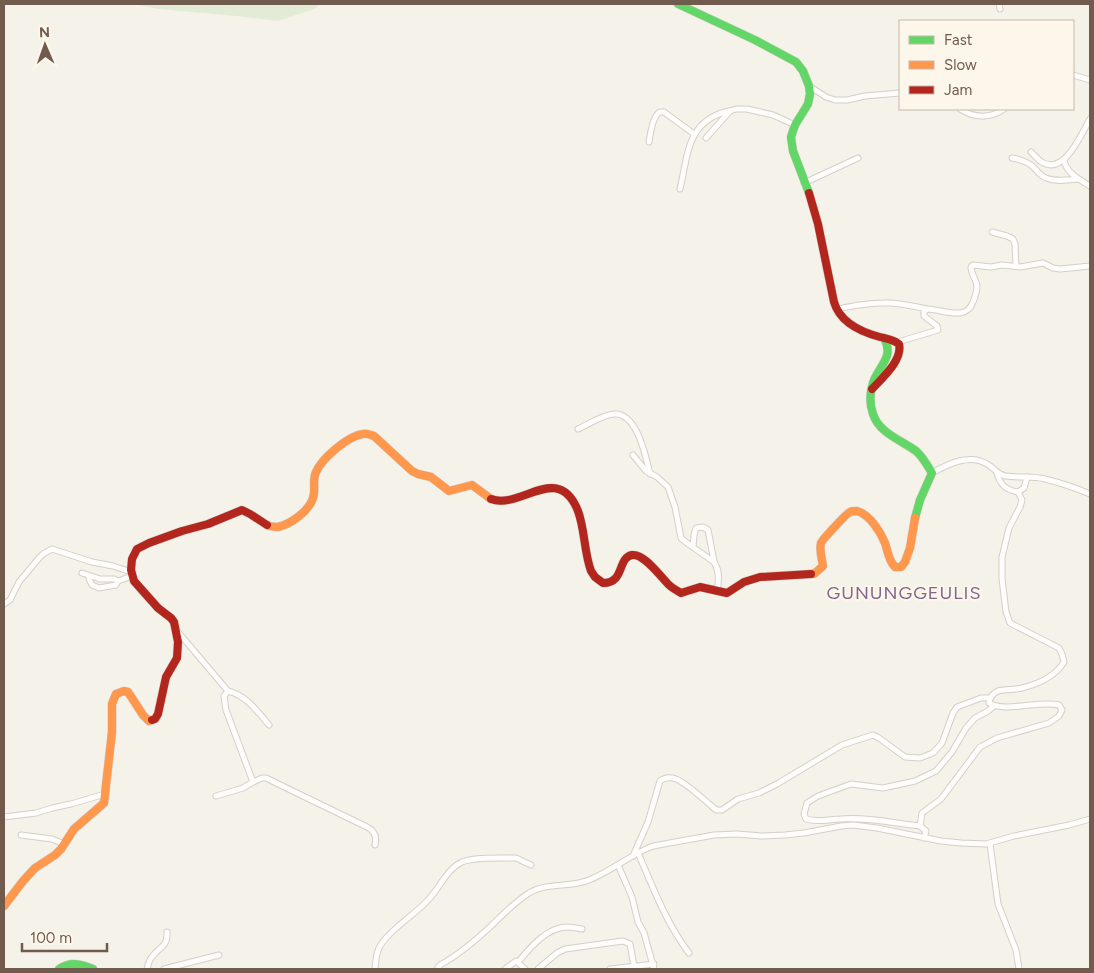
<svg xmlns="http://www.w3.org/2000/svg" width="1094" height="973" font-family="Figtree,sans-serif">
  <rect width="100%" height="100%" fill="#f5f2ea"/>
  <polygon fill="#e1ebd6" points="133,4 321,4 314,9 278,21 237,16 159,9"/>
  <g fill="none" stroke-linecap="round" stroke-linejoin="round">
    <defs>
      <g id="street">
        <polyline points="999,4 1000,9"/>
        <polyline points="1073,75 1090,80"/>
        <polyline points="809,86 826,97 835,100 847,100 865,96 900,93"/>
        <path d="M 960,109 C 974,118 990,119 1004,109"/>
        <polyline points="706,138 730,111 736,109 747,109 773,115 795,125"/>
        <path d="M 649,142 C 650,135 653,115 660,112 C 661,112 663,112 664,112 L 694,134"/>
        <path d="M 1031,152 C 1034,155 1037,158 1040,161 C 1064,178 1081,134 1090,119"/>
        <path d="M 1012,158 C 1019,159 1025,161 1031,165 C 1036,169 1039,175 1046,178 C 1056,182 1068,180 1078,179"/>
        <path d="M 1064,160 C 1066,173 1080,180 1090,186"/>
        <polyline points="804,183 858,158"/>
        <path d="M 680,189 C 688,155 687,120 729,111"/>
        <polyline points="992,232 1007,236 1013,239 1015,244 1016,266"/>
        <path d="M 837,309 C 852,306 868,303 884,303 C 898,302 913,306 927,309"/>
        <path d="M 898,342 L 938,330 L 937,326 L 924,316 L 924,312 L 927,309 C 942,309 966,322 973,302 C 975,297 977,291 977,286 C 976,279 971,274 971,267 L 973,265 L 991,267 L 1002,265 L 1020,267 L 1043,263 L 1053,268 L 1060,269 L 1090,266"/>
        <path d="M 578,429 C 589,424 602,415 614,414 C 637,412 646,457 650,474"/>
        <path d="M 633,455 L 646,471 L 657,477 L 668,487 L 675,507 L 681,538 L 687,543 L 714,562 C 720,571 719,581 717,591"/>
        <path d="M 932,473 C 948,464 970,453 987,464 C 995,468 996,474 1006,476 C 1019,478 1033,476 1045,479 C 1061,483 1076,488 1090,494"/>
        <path d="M 997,473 C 1000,485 1006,490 1018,492 L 1024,488 L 1027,477"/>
        <polyline points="693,547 694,535 696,528 703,527 708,530 714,561"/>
        <polyline points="82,573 100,579 114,579 118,581 132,576"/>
        <polyline points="89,576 89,579 92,585 99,588 116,585 118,581"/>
        <polyline points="4,604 10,600 19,582 39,558 43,554 52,549 92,562 113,566 131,572"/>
        <path d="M 178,632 L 228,691 C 246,695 258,712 269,725"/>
        <path d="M 253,782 L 262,778 L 266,778 L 367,827 C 375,831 377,837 375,845"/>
        <polyline points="216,796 243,788 253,782 226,710 224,696 228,691"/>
        <polyline points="4,817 36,813 52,808 71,804 105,794"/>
        <path d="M 920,826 L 922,813 L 941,799 L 980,747 L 997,738 L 1049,723 L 1059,716 L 1062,710 L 1059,705 C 1040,700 1005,713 989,703 C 990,698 993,693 998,691 C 1006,689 1014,690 1022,688 C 1038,684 1055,677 1064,662 L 1062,654 L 1059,648 L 1010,623 L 1006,612 L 1002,579 L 1002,557 L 1009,528 L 1020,507 L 1022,500 L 1018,492"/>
        <polyline points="21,835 52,839 64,844"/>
        <path d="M 924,838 L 926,831 L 920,826 C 894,823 867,817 841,819 C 828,819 819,823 806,819 L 804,814 L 807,803 L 818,796 L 851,784 L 883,788 L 915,781 L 936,771 L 952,752 L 966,728 L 975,718 L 988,711 L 994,706"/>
        <polyline points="990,844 998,904 1016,950 1019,969"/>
        <path d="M 638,853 C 653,887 666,923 689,953"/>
        <path d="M 633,856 L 648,822 L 660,781 C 665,777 670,777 676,779 C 685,782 707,802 716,810 L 722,810 L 738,799 L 759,793 L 777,784 L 842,745 L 873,735 L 879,738 L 905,757 L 920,758 L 933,753 L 942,743 L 953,713 L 957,707 L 981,698 L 990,698"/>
        <polyline points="618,865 632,897 638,922 644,933 654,969"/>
        <path d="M 518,962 C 530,948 546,928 566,927 C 571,927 577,928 582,929"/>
        <path d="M 147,969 C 148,965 149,960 152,957 C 159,947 168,947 167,932"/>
        <polyline points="164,969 219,955"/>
        <path d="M 375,969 C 376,960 376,951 382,943 C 394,926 415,915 429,899 C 440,887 447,869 462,862 C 472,857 499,858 511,858 L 516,858 L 531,865"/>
        <path d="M 437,969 L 440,965 C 459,955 476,940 491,926 C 503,914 515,902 529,893 C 547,882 570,888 589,880 C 612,871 631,854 653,846 L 714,835 L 737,834 L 762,836 L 785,835 L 804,833 L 841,826 L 853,825 L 877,828 L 941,841 L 961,843 L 986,844 L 1014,836 L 1069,825 L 1090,819"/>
        <polyline points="505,969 516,961 525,969"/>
        <polyline points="538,969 557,953 565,949 623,941 630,944 634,966"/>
        <polyline points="610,969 654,964"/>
      </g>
      <g id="fast">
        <polyline points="678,4 755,40 796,62 803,71 809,86 810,94 808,104 795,125 791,137 793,151 809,193"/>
        <path d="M 884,338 C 894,356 881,364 874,380 C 870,391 869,403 873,414 C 879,433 901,440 916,451 C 923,457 927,465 932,473 L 920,500 L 915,518"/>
        <path d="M 59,969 C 71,961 81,964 93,969"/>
      </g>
      <g id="slow">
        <path d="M 267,525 C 271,527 274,527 278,527 C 291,524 309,511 313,498 C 316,490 312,480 316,472 C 322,458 348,436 363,434 C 367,433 371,435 374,436 L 412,471 L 418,474 L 431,477 L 449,491 L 472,485 L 491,499"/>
        <path d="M 811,574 L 814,574 L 823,566 C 822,559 819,550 821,543 C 822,540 847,513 850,512 C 852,511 854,511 857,511 C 870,515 880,531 885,543 C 888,551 888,560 895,567 L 901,567 L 905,562 L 910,548 L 915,518"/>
        <polyline points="4,906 23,881 35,868 55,855 61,849 74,829 104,803 112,732 112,704 116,694 124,691 128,692 143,715 149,721 152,720"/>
      </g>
      <g id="jam">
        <path d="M 809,193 L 818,224 L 834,302 C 840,323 861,332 880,337 C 887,339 893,339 899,344 C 903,360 882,378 872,389"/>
        <path d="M 491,499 C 521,510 558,461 578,511 C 585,530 584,552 591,571 L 595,577 L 603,583 C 625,583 617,558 632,555 C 644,553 660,576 668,584 C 672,588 676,590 681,593 L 700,587 L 727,593 L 744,582 L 760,577 L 811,574"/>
        <polyline points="152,720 155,719 158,714 166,677 177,658 178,642 174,622 171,618 158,608 134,581 131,570 132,559 137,549 149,543 182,531 208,524 242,510 250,514 267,525"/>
      </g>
    </defs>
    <use href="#street" stroke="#d4cfc8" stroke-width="7"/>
    <use href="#fast" stroke="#d4cec6" stroke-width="9"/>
    <use href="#slow" stroke="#d4cec6" stroke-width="9"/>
    <use href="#jam" stroke="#d4cec6" stroke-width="9"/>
    <use href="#street" stroke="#fefdfc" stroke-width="5"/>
    <use href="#fast" stroke="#63d668" stroke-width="8"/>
    <use href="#slow" stroke="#ff974d" stroke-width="8"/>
    <use href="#jam" stroke="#b3261e" stroke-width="8"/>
  </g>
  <g text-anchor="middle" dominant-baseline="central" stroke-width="4" stroke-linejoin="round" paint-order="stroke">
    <g font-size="18" letter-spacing="1" fill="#81658d" stroke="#fdf7eb">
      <text x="904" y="593">GUNUNGGEULIS</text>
    </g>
  </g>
  <rect width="1094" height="973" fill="none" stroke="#715b4c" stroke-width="10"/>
  <rect x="899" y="20" width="175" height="90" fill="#fdf7eb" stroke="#c5b9ab"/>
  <rect x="909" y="36" width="25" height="8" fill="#63d668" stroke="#c5b9ab"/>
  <text x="944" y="45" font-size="15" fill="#715b4c">Fast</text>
  <rect x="909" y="61" width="25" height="8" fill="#ff974d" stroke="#c5b9ab"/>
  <text x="944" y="70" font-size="15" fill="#715b4c">Slow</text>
  <rect x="909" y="86" width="25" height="8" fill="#b3261e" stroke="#c5b9ab"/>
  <text x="944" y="95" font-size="15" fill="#715b4c">Jam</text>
  <g transform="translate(45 45) rotate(358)" stroke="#fdf7eb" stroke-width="4" paint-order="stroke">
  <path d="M0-4L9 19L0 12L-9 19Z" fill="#715b4c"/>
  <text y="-8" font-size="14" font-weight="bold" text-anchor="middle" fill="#715b4c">N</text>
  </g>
  <path d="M22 943v8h85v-8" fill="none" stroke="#715b4c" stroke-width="2.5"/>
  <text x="30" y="943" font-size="15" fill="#715b4c" stroke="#fdf7eb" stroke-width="4" paint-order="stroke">100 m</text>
</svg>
